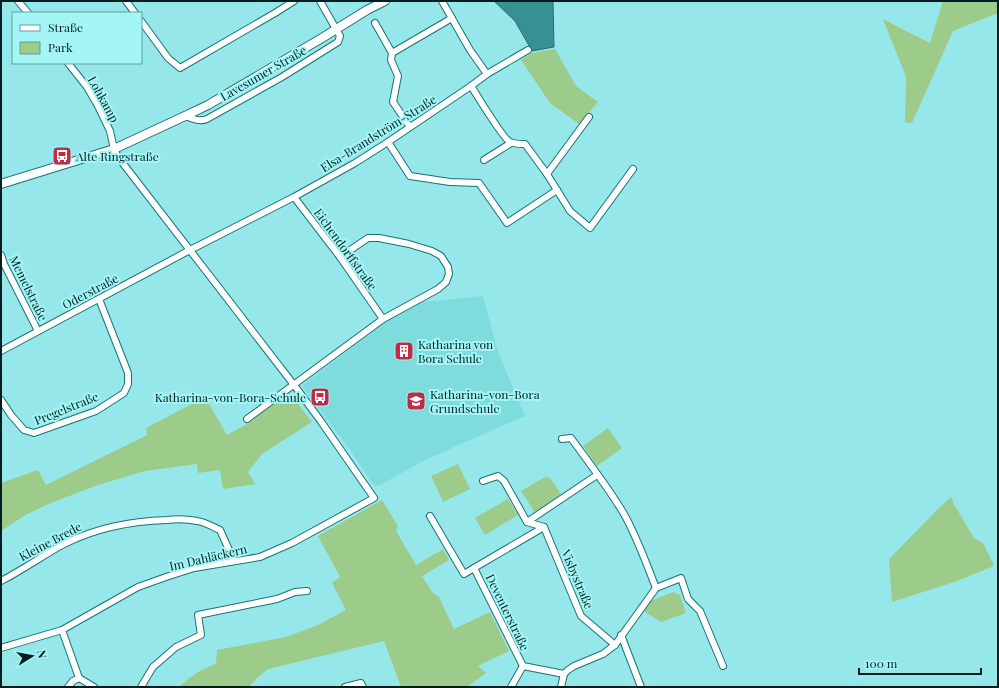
<svg xmlns="http://www.w3.org/2000/svg" width="999" height="688" font-family="'Playfair Display',serif">
  <rect width="100%" height="100%" fill="#96e7e9"/>
  <polygon fill="#7fdcdd" points="483,296 498,352 525,416 427,459 380,485 375,486 372,483 348,447 303,388 303,385 387,321 423,302"/>
  <g fill="#9dcc8a">
    <polygon points="943,1 998,1 998,13 953,31 912,123 905,122 906,77 883,19 930,43"/>
    <polygon points="555,49 576,86 598,102 579,124 550,103 521,60 532,53"/>
    <polygon points="289,392 312,422 262,454 248,472 255,484 223,489 220,470 198,473 197,464 145,471 98,485 51,503 27,514 1,531 1,483 38,470 46,485 147,435 146,428 205,397 227,435 247,424"/>
    <polygon points="608,428 622,448 597,466 583,446"/>
    <polygon points="458,464 470,489 443,502 431,476"/>
    <polygon points="545,477 550,478 561,494 537,512 534,511 521,491"/>
    <polygon points="951,497 955,506 974,538 983,543 993,563 994,566 957,581 892,602 889,559 938,509"/>
    <polygon points="508,499 518,515 485,535 475,518"/>
    <path d="M 382,500 L 398,526 L 396,531 L 416,565 L 443,549 L 449,560 L 422,576 L 432,592 L 439,597 L 454,629 L 490,612 L 509,651 L 478,666 L 486,673 L 467,687 L 401,687 L 384,641 L 268,669 L 258,677 L 249,687 L 179,687 C 191,676 201,669 216,664 L 217,650 L 286,637 L 318,625 L 346,610 L 332,583 L 340,577 L 318,536 Z"/>
    <polygon points="673,592 680,595 686,613 661,622 644,611 651,601"/>
  </g>
  <polygon fill="#379091" stroke="#266e6f" points="494,1 553,1 554,47 532,51 515,21"/>
  <g fill="none" stroke-linecap="round" stroke-linejoin="round">
    <defs>
      <g id="minor">
        <polyline points="18,1 28,13"/>
        <polyline points="126,1 135,13"/>
        <path d="M 442,1 L 470,50 L 487,74 L 471,86 C 477,95 503,139 510,142 C 514,144 520,144 525,144 L 547,174 L 570,211 L 590,228 L 633,169"/>
        <polyline points="141,21 168,58 180,68 275,13 294,1"/>
        <polyline points="375,23 392,53"/>
        <polyline points="487,74 528,50"/>
        <path d="M 185,116 C 193,119 200,122 207,119 L 282,77 L 338,42 L 340,36 L 320,1"/>
        <polyline points="410,127 393,102 398,76 391,60 392,53 452,18"/>
        <polyline points="388,142 410,176 450,182 479,183 507,223 557,190"/>
        <polyline points="484,160 511,143"/>
        <polyline points="547,174 589,117"/>
        <polyline points="294,197 355,163 388,142 471,86"/>
        <polyline points="1,255 4,264 38,331"/>
        <polyline points="340,257 368,238 379,238 409,244 432,251 441,256 448,267 449,274 446,282 438,289 383,319"/>
        <polyline points="1,351 190,250 294,197 340,257 383,319 247,419"/>
        <polyline points="1,400 11,415 24,430 34,433 96,411 124,393 128,384 128,373 99,299"/>
        <path d="M 562,439 L 571,438 C 589,463 608,487 624,514 C 637,537 646,563 656,588"/>
        <polyline points="483,481 498,476 504,481 527,522 544,527 581,616 615,645"/>
        <polyline points="430,516 464,574 474,568 523,666 564,674"/>
        <polyline points="527,522 597,475"/>
        <polyline points="474,568 544,527"/>
        <path d="M 1,581 C 23,570 43,555 64,544 C 96,528 132,521 167,520 C 177,519 187,519 197,521 C 205,522 213,527 220,530 L 234,561"/>
        <polyline points="62,630 79,678 94,687"/>
        <polyline points="621,635 641,687"/>
        <polyline points="1,648 62,630 138,587 166,577 194,568 260,557 292,543 374,498 320,420 294,385 118,157 114,149 110,131 98,106 87,87 68,63"/>
        <polyline points="68,687 73,681 79,678"/>
        <polyline points="141,687 153,667 176,647 201,635 198,615 277,599 295,592 307,591"/>
        <polyline points="345,687 361,683 363,687"/>
        <polyline points="511,687 523,666"/>
        <polyline points="561,687 564,674 568,670 574,666 603,654 615,645 656,588 681,578 688,599 700,611 723,666"/>
      </g>
      <polyline id="tertiary" points="1,184 114,149 185,116 208,105 322,38 367,10 385,1"/>
    </defs>
    <use href="#minor" stroke="#187274" stroke-width="8"/>
    <use href="#tertiary" stroke="#187274" stroke-width="10"/>
    <use href="#minor" stroke="#fff" stroke-width="6"/>
    <use href="#tertiary" stroke="#fff" stroke-width="8"/>
  </g>
  <defs>
    <symbol id="bus-square" viewBox="-11 -11 22 22"><rect x="-9" y="-9" width="18" height="18" rx="4" fill="#be2d45" stroke="#a3f5f6"/><path d="M-5-6H5V4H4V6H2V4H-2V6H-4V4H-5ZM-3.5-4V0h7V-4ZM-3.5 1.2v1.5H-2V1.2ZM2 1.2v1.5H3.5V1.2Z" fill="#fff"/></symbol>
    <symbol id="building-square" viewBox="-11 -11 22 22"><rect x="-9" y="-9" width="18" height="18" rx="4" fill="#be2d45" stroke="#a3f5f6"/><path d="M-4-6H4V6H1V3H-1V6H-4ZM-2.5-4.3h1.7v1.8h-1.7ZM.8-4.3h1.7v1.8H.8ZM-2.5-1h1.7V.8h-1.7ZM.8-1h1.7V.8H.8Z" fill="#fff"/></symbol>
    <symbol id="school-square" viewBox="-11 -11 22 22"><rect x="-9" y="-9" width="18" height="18" rx="4" fill="#be2d45" stroke="#a3f5f6"/><path d="M0-5L7-2L0 1L-7-2ZM-4 1L0 2.5L4 1V4Q0 6-4 4Z" fill="#fff"/></symbol>
  </defs>
  <g fill-rule="evenodd">
    <use href="#bus-square" x="51" y="145" width="22" height="22"/>
    <use href="#building-square" x="393" y="340" width="22" height="22"/>
    <use href="#bus-square" x="309" y="386" width="22" height="22"/>
    <use href="#school-square" x="405" y="390" width="22" height="22"/>
  </g>
  <g text-anchor="middle" dominant-baseline="central" stroke-width="4" stroke-linejoin="round" paint-order="stroke">
    <g font-size="12" fill="#001e1f" stroke="#a3f5f6">
      <text transform="translate(263 73) rotate(-30)">Lavesumer Straße</text>
      <text transform="translate(104 99) rotate(61)">Lohkamp</text>
      <text transform="translate(378 133) rotate(-32)">Elsa-Brandström-Straße</text>
      <text transform="translate(346 249) rotate(54)">Eichendorffstraße</text>
      <text transform="translate(29 288) rotate(64)">Memelstraße</text>
      <text transform="translate(90 291) rotate(-28)">Oderstraße</text>
      <text transform="translate(66 408) rotate(-22)">Pregelstraße</text>
      <text transform="translate(50 541) rotate(-28)">Kleine Brede</text>
      <text transform="translate(208 557) rotate(-13)">Im Dahläckern</text>
      <text transform="translate(578 579) rotate(67)">Visbystraße</text>
      <text transform="translate(508 612) rotate(64)">Deventerstraße</text>
    </g>
    <g font-size="12" fill="#001e1f" stroke="#a3f5f6" text-anchor="start">
      <text x="76" y="156">Alte Ringstraße</text>
      <text x="418" y="344">Katharina von<tspan x="418" dy="14">Bora Schule</tspan></text>
      <text x="430" y="394">Katharina-von-Bora<tspan x="430" dy="14">Grundschule</tspan></text>
      <text x="306" y="397" text-anchor="end">Katharina-von-Bora-Schule</text>
    </g>
  </g>
  <rect width="999" height="688" fill="none" stroke="#001e1f" stroke-width="4"/>
  <rect x="12" y="12" width="130" height="52" fill="#a3f5f6" stroke="#629fa0"/>
  <rect x="20" y="25" width="20" height="6" fill="#ffffff" stroke="#629fa0"/>
  <text x="48" y="32" font-size="12" fill="#001e1f">Straße</text>
  <rect x="20" y="42" width="20" height="12" fill="#9dcc8a" stroke="#629fa0"/>
  <text x="48" y="52" font-size="12" fill="#001e1f">Park</text>
  <g transform="translate(32 656) rotate(79)" stroke="#a3f5f6" stroke-width="3" paint-order="stroke">
  <path d="M0-3L7 15L0 10L-7 15Z" fill="#001e1f"/>
  <text y="-6" font-size="11" font-weight="bold" text-anchor="middle" fill="#001e1f">N</text>
  </g>
  <path d="M859 668v6h122v-6" fill="none" stroke="#001e1f" stroke-width="2"/>
  <text x="865" y="668" font-size="12" fill="#001e1f" stroke="#a3f5f6" stroke-width="3" paint-order="stroke">100 m</text>
</svg>
